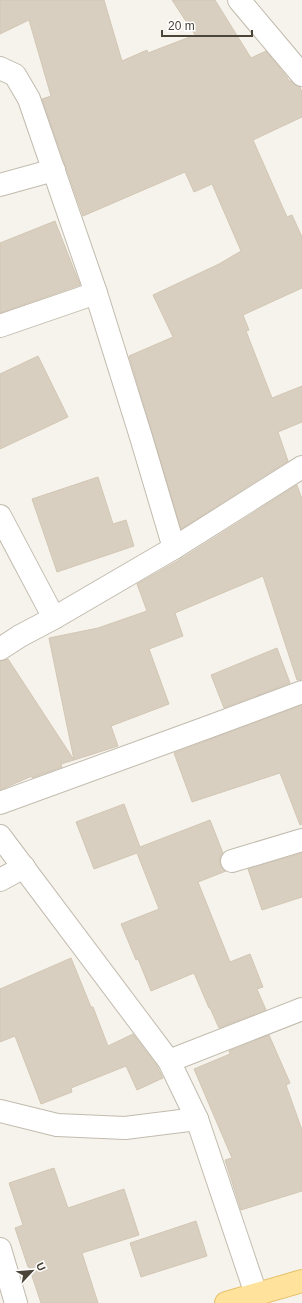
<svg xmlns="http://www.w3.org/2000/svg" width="302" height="1303" font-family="Arial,sans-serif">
  <rect width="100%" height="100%" fill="#f6f3ec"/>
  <g fill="#d8cfc1" stroke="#d3c7b4">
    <polygon points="0,0 104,0 122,61 147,50 148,53 195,35 172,0 215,0 251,58 266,51 287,77 289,81 291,81 300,87 302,92 302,117 253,140 287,217 292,215 302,237 302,288 243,315 249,330 246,331 272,398 302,386 302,422 278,432 288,461 181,529 129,356 173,337 153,295 219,264 241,251 212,184 194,192 185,172 83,216 42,99 51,96 29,20 0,34"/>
    <polygon points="55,221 80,285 0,313 0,243"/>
    <polygon points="38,356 68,417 0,449 0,374"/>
    <polygon points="98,477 113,524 126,520 134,546 57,572 32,499"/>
    <polygon points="297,485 302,499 302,680 297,680 263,576 175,613 183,636 149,649 169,704 111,726 118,746 74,760 49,638 98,628 147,611 137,584 181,559"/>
    <polygon points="277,648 290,683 224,708 211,675"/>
    <polygon points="8,659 74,760 61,764 62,767 32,778 32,776 0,790 0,661"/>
    <polygon points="302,705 302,824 300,825 280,773 192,802 174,753"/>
    <polygon points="124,804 140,847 210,820 223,853 220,858 220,864 226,871 198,882 230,962 250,954 263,987 257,989 266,1010 219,1028 210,1008 209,1008 194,973 151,991 138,959 136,960 121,924 159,909 137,853 94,869 76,822"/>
    <polygon points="302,853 302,897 262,910 248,869"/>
    <polygon points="71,958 91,1007 93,1007 108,1046 133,1034 157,1066 163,1078 137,1090 126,1066 71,1088 72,1092 41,1104 15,1036 0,1042 0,989"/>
    <polygon points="269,1035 290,1083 286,1085 302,1130 302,1191 241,1210 225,1160 232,1158 194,1069 230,1054 229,1051"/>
    <polygon points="54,1168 68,1208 124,1189 139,1235 82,1253 98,1303 41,1303 29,1267 28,1267 15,1228 23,1225 9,1183"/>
    <polygon points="196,1221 207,1256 141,1277 130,1243"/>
  </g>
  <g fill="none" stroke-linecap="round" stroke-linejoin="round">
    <defs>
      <g id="minor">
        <polyline points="239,0 302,75"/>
        <polyline points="0,68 15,75 29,99 96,293 141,437 174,548"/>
        <polyline points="0,185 54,170"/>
        <polyline points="0,326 96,293"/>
        <polyline points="0,516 54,618"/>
        <polyline points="0,649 20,636 54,618 174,548 302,467"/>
        <polyline points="0,803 211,726 302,692"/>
        <polyline points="0,836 169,1061 197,1119 256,1294"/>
        <polyline points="232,861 302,840"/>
        <polyline points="0,880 24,867"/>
        <polyline points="169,1061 302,1009"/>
        <polyline points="0,1111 57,1125 125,1128 197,1119"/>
        <polyline points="0,1249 16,1303"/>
      </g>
      <polyline id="major" points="226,1303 302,1281"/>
    </defs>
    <use href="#minor" stroke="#c2bbae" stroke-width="24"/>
    <use href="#major" stroke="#e6c16a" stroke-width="24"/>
    <use href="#minor" stroke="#fff" stroke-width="22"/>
    <use href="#major" stroke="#ffe39c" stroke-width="22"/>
  </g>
  <g transform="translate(32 1271) rotate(64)" stroke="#ffffff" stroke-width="3" paint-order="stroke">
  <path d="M0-3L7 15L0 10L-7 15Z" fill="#4b4439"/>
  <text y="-6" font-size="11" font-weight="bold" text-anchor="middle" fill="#4b4439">U</text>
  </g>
  <path d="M162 30v6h90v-6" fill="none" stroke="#4b4439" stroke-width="2"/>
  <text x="168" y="30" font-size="12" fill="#4b4439" stroke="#ffffff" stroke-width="3" paint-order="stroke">20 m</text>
</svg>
